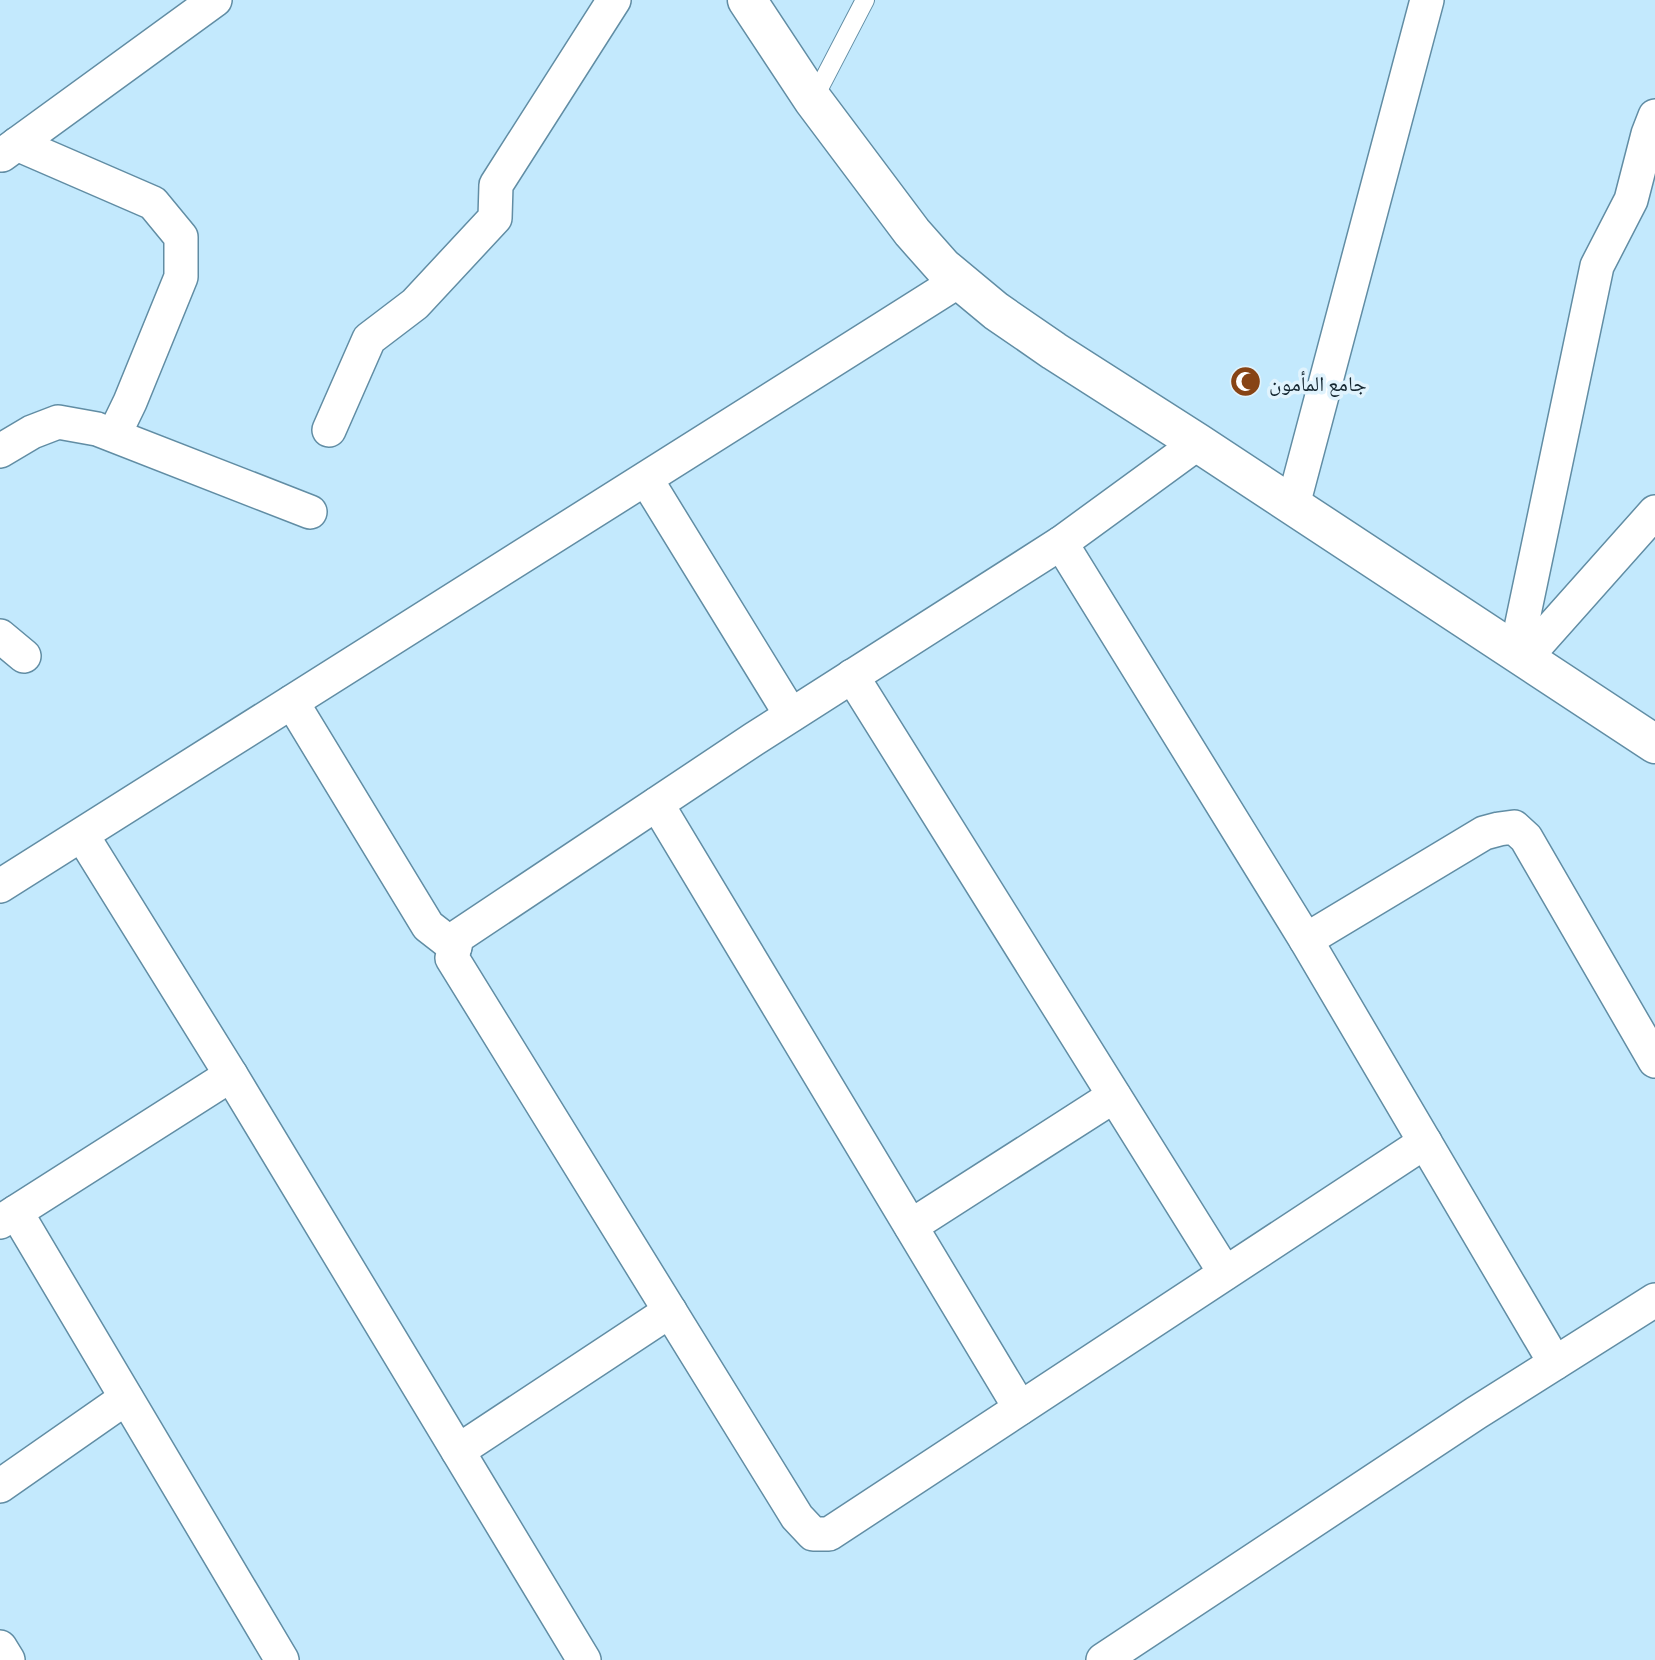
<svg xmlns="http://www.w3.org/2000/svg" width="1655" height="1660" font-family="Barlow,'Noto Naskh Arabic',sans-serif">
  <rect width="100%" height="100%" fill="#c3e9fd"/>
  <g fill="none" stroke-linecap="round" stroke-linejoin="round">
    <defs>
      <polyline id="service" points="813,100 865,0"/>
      <g id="minor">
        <polyline points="17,144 153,203 181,237 181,277 130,402 114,435"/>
        <polyline points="2,155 215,0"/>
        <polyline points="329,430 369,339 415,304 495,218 496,185 614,0"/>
        <polyline points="1198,443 1061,543 754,739 457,937 452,958 797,1517 813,1534 829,1534 1425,1142"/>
        <polyline points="0,451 32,432 58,422 97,429 310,512"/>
        <polyline points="646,479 791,715"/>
        <polyline points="1293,505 1427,0"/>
        <polyline points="1061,543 1306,940 1555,1363"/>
        <polyline points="0,636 24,656"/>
        <polyline points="1516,652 1597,266 1631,200 1648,134 1655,116"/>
        <polyline points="1525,658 1655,512"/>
        <polyline points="852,676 1225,1273"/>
        <polyline points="292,702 428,926 455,947"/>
        <polyline points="657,804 1020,1408"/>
        <polyline points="82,835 231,1075 584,1660"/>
        <polyline points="0,886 960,280"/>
        <polyline points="1306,940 1484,833 1499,829 1514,827 1526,838 1655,1061"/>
        <polyline points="16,1212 282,1660"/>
        <polyline points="0,1222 231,1075"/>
        <polyline points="911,1226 1114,1096"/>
        <polyline points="458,1451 670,1311"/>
        <polyline points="0,1486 126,1398"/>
        <polyline points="0,1647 8,1660"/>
        <polyline points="1103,1660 1476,1413 1655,1300"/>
      </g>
      <polyline id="tertiary" points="747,0 813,100 912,232 943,267 996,311 1054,351 1198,443 1655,744"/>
    </defs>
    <use href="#service" stroke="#618da4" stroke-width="20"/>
    <use href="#minor" stroke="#618da4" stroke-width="36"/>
    <use href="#tertiary" stroke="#618da4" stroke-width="41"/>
    <use href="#service" stroke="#fff" stroke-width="18"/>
    <use href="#minor" stroke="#fff" stroke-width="33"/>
    <use href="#tertiary" stroke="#fff" stroke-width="38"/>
  </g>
  <defs>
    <symbol id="mosque-disc" viewBox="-11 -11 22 22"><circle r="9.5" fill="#874415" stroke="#e0f3fd"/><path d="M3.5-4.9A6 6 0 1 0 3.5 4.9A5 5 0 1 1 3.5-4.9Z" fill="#fff"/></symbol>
  </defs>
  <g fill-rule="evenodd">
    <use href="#mosque-disc" x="1228" y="364" width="35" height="35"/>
  </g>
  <g text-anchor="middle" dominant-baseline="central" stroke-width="7" stroke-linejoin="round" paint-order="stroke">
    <g font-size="21" fill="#13252f" stroke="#e0f3fd" text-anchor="start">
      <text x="1269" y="382">جامع المأمون</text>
    </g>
  </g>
</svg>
